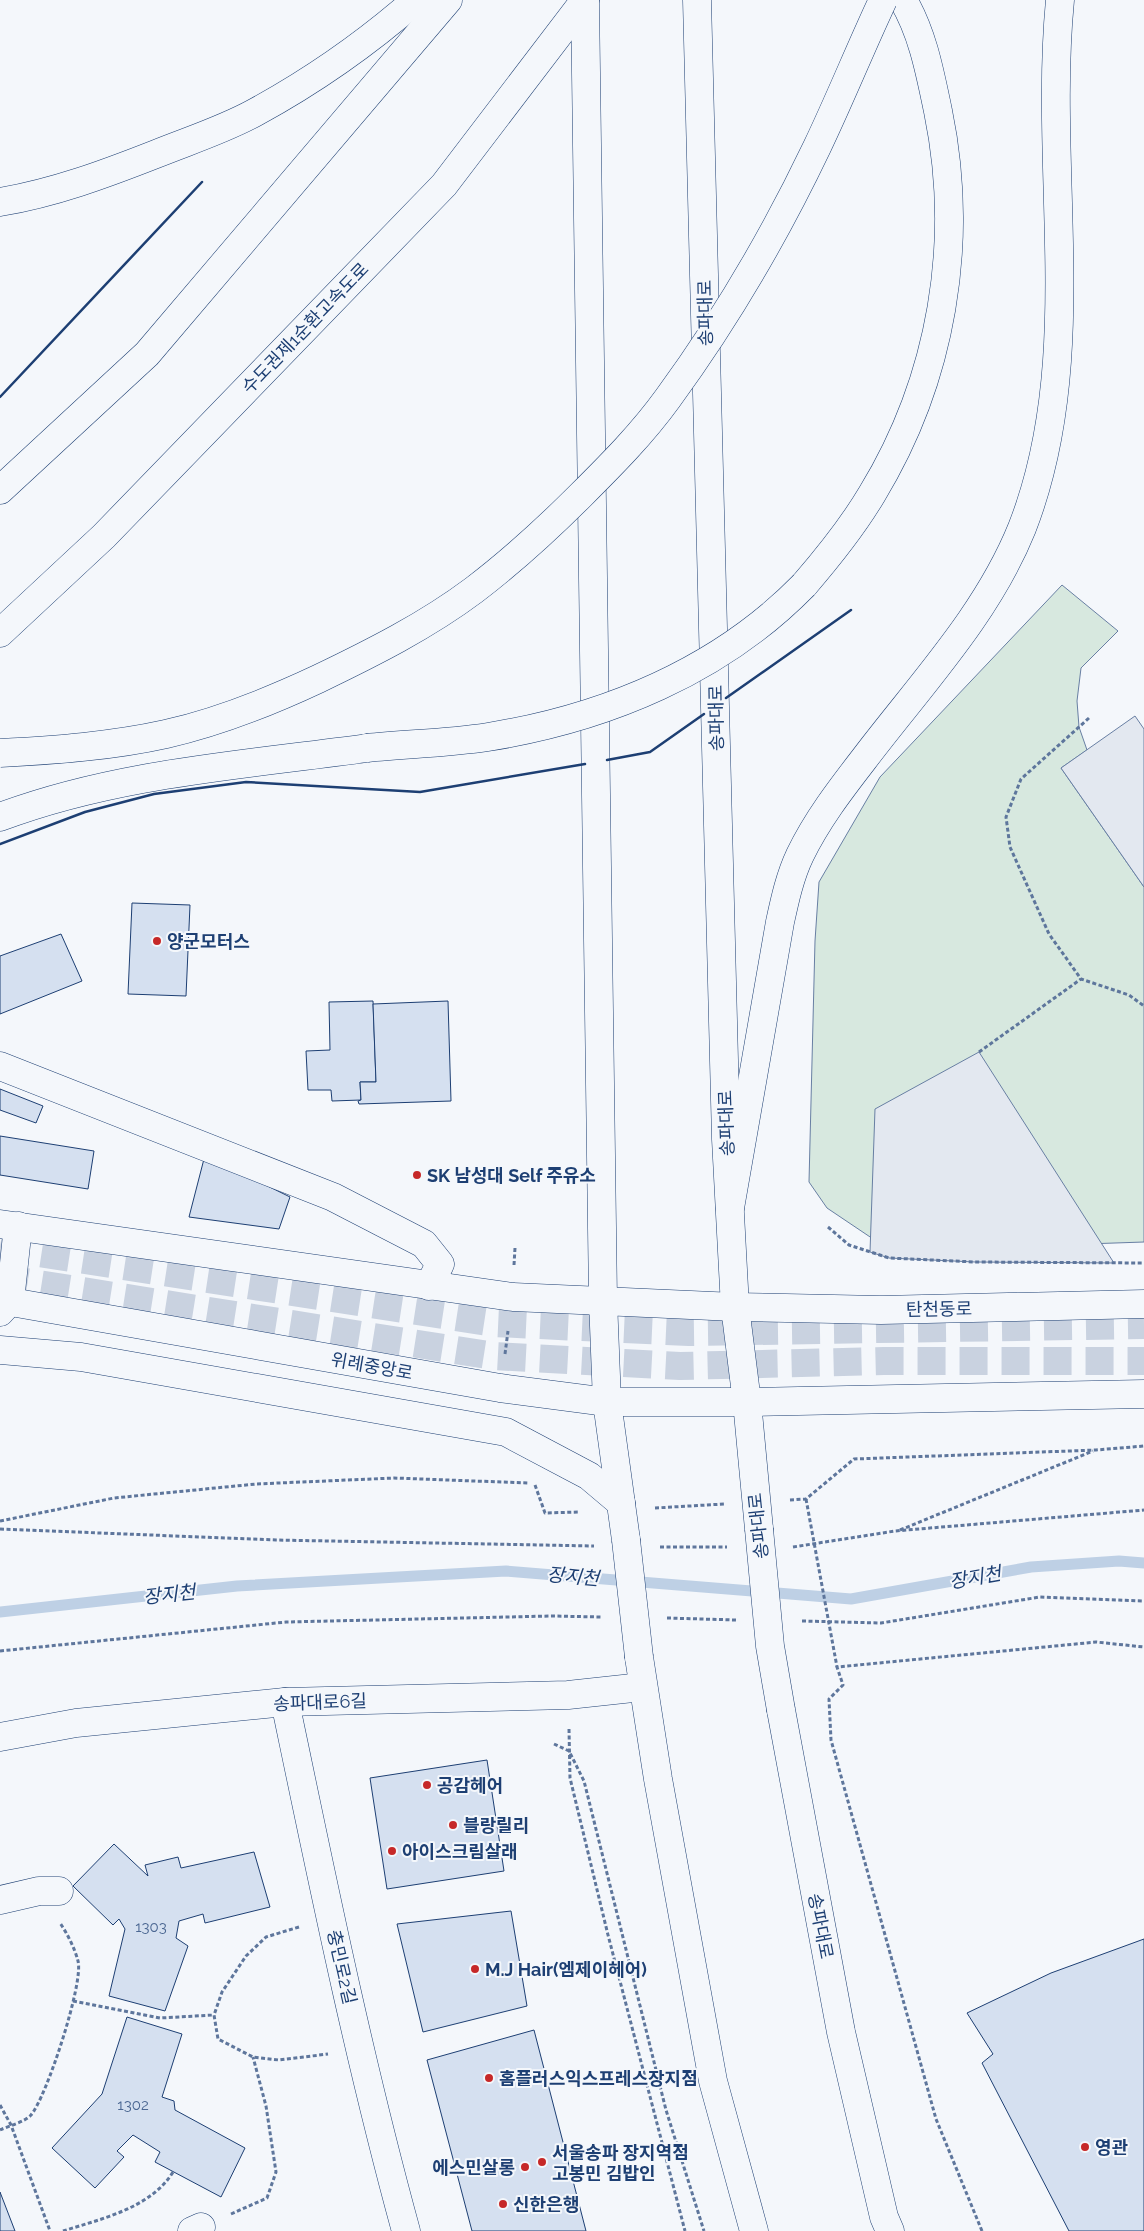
<svg xmlns="http://www.w3.org/2000/svg" width="1144" height="2231" font-family="Raleway,'Noto Sans KR',sans-serif">
  <rect width="100%" height="100%" fill="#f4f7fb"/>
  <polygon fill="#d7e8df" stroke="#687fa3" points="1062,585 1118,631 1081,668 1077,701 1079,727 1087,750 1061,768 1144,887 1144,1242 911,1250 885,1247 827,1208 809,1182 815,941 819,882 880,777"/>
  <g fill="#e3e8f0" stroke="#687fa3">
    <polygon points="1135,716 1144,729 1144,887 1061,768"/>
    <polygon points="979,1052 1114,1263 975,1262 889,1258 870,1252 875,1109"/>
  </g>
  <g fill="none" stroke-linecap="round" stroke-linejoin="round">
    <polyline stroke="#bed0e5" stroke-width="11" points="0,1612 237,1586 506,1571 851,1599 1031,1567 1119,1561 1144,1563"/>
  </g>
  <g fill="#d5e0f0" stroke="#1d3f73">
    <polygon points="132,903 190,905 186,996 128,994"/>
    <polygon points="61,934 82,981 0,1014 0,956"/>
    <polygon points="373,1001 376,1082 360,1082 361,1100 332,1101 331,1090 308,1090 306,1051 330,1050 329,1002"/>
    <polygon points="448,1001 451,1101 359,1104 358,1101 361,1100 360,1082 376,1082 373,1004"/>
    <polygon points="0,1089 43,1106 36,1123 0,1110"/>
    <polygon points="0,1136 94,1151 88,1189 0,1175"/>
    <polygon points="205,1155 290,1197 279,1229 189,1217"/>
    <polygon points="487,1760 504,1871 387,1889 370,1778"/>
    <polygon points="114,1844 148,1876 145,1865 178,1857 181,1868 254,1852 270,1907 205,1923 203,1914 179,1921 176,1938 188,1946 165,2011 109,1996 125,1929 119,1919 113,1925 73,1886"/>
    <polygon points="511,1911 527,2006 423,2032 397,1924"/>
    <polygon points="1144,1939 1144,2231 1069,2231 982,2063 993,2054 967,2013 1051,1973"/>
    <polygon points="127,2017 182,2034 162,2097 174,2101 175,2110 245,2148 221,2197 155,2162 160,2152 133,2135 117,2151 124,2157 95,2188 52,2148 102,2094"/>
    <polygon points="534,2030 586,2231 472,2231 427,2060"/>
    <polygon points="0,2192 15,2231 0,2231"/>
  </g>
  <g fill="none" stroke-linecap="round" stroke-linejoin="round">
    <g stroke="#c9d2e0" stroke-width="28" stroke-dasharray="28 14" stroke-linecap="butt">
      <polyline points="0,1247 495,1323 689,1332 1144,1325"/>
      <polyline points="0,1278 494,1356 680,1366 884,1361 1144,1361"/>
    </g>
    <defs>
      <g id="minor">
        <polyline points="0,1066 333,1197 424,1244 440,1264 429,1286"/>
        <path d="M 285,1702 C 322,1879 358,2056 406,2231"/>
        <polyline points="0,1737 76,1723 285,1702 568,1695 642,1687"/>
        <polyline points="0,1900 39,1891 59,1891"/>
        <polyline points="192,2231 201,2227"/>
      </g>
      <g id="major">
        <polyline points="585,0 603,1300 607,1402 626,1540"/>
        <polyline points="697,0 726,1139 735,1307 747,1402 759,1529"/>
        <polyline points="0,1224 513,1297 735,1307 881,1310 1144,1304"/>
        <polyline points="0,1300 500,1388 607,1402 747,1402 1144,1394"/>
        <polyline points="639,1657 658,1779 713,2081 754,2231"/>
        <polyline points="781,1710 841,2032 884,2217 890,2231"/>
      </g>
      <g id="highway">
        <path d="M 0,202 C 54,193 105,174 156,154 C 188,141 223,130 254,113 C 311,82 367,43 416,0"/>
        <polyline points="0,490 147,354 448,0"/>
        <path d="M 804,585 C 829,556 853,526 872,494 C 942,379 965,242 938,111 C 930,73 923,34 903,0"/>
        <polyline points="0,633 104,536 444,185 585,0"/>
        <path d="M 0,817 C 117,773 244,765 367,748"/>
        <path d="M 730,1208 L 780,922 C 785,899 790,876 800,855 C 817,820 840,790 864,759 C 920,685 987,615 1022,528 C 1088,359 1043,175 1060,0"/>
        <polyline points="0,1312 10,1301 18,1226"/>
        <polyline points="0,1350 81,1357 506,1432 589,1476 621,1503"/>
      </g>
    </defs>
    <use href="#minor" stroke="#1d3f73" stroke-width="29"/>
    <use href="#major" stroke="#1d3f73" stroke-width="29"/>
    <use href="#highway" stroke="#1d3f73" stroke-width="29"/>
    <g stroke="#5e769c" stroke-width="3" stroke-dasharray="4 2.5" stroke-linecap="butt">
      <polyline points="1089,718 1021,779 1006,817 1010,847 1049,934 1081,979 1129,995 1144,1006"/>
      <polyline points="979,1052 1081,979"/>
      <polyline points="828,1227 849,1245 889,1258 975,1262 1144,1263"/>
      <polyline points="514,1265 515,1248"/>
      <polyline points="505,1354 508,1331"/>
      <polyline points="535,1485 545,1513 579,1512"/>
      <polyline points="790,1500 806,1499 854,1459 1096,1450 1144,1446"/>
      <polyline points="655,1508 724,1504"/>
      <polyline points="0,1521 114,1498 256,1484 394,1478 528,1483"/>
      <polyline points="0,1529 276,1540 594,1546"/>
      <polyline points="900,1530 1093,1451"/>
      <polyline points="660,1547 727,1547"/>
      <polyline points="793,1547 895,1531 1144,1510"/>
      <polyline points="667,1618 736,1620"/>
      <polyline points="802,1621 881,1623 1040,1597 1144,1601"/>
      <polyline points="0,1651 286,1622 552,1616 601,1617"/>
      <polyline points="569,1729 570,1778 608,1935 685,2231"/>
      <polyline points="554,1744 569,1751 584,1781 666,2110 704,2231"/>
      <polyline points="299,1927 266,1937 246,1956 222,1992 214,2015 218,2039 253,2057 279,2060 328,2054"/>
      <polyline points="73,2001 160,2018 214,2015"/>
      <polyline points="0,2105 11,2125 50,2231"/>
      <path d="M 0,2130 C 8,2126 25,2122 31,2115 C 46,2098 84,1983 78,1961 C 75,1949 67,1933 60,1923"/>
      <polyline points="231,2214 267,2198 276,2172 266,2106 253,2057"/>
      <path d="M 63,2231 C 101,2219 151,2208 173,2172"/>
      <polyline points="982,2231 936,2119 831,1740 829,1699 843,1685 837,1667 1096,1642 1144,1647"/>
    </g>
    <use href="#minor" stroke="#f4f7fb" stroke-width="28"/>
    <use href="#major" stroke="#f4f7fb" stroke-width="28"/>
    <use href="#highway" stroke="#f4f7fb" stroke-width="28"/>
    <defs>
      <g id="major-bridge">
        <polyline points="759,1529 770,1646 781,1710"/>
        <polyline points="626,1540 639,1657"/>
      </g>
      <g id="highway-bridge">
        <path d="M 367,748 C 407,744 449,743 488,737 C 606,718 720,671 804,585"/>
        <path d="M 0,753 C 56,750 112,746 166,734 C 219,722 269,702 318,679 C 372,653 426,626 474,590 C 512,561 547,529 581,495 C 612,464 642,434 668,398 C 725,320 775,235 817,147 C 840,99 860,49 883,0"/>
      </g>
    </defs>
    <use href="#major-bridge" stroke="#1d3f73" stroke-width="29" stroke-linecap="butt"/>
    <use href="#highway-bridge" stroke="#1d3f73" stroke-width="29" stroke-linecap="butt"/>
    <polyline stroke="#5e769c" stroke-width="3" stroke-dasharray="4 2.5" stroke-linecap="butt" points="806,1499 837,1667"/>
    <use href="#major-bridge" stroke="#f4f7fb" stroke-width="28"/>
    <use href="#highway-bridge" stroke="#f4f7fb" stroke-width="28"/>
    <g stroke="#1d3f73" stroke-width="2.5">
      <polyline points="0,397 202,182"/>
      <polyline points="726,698 851,610"/>
      <polyline points="607,760 650,752 704,714"/>
      <polyline points="0,844 85,812 154,794 246,782 420,792 585,764"/>
    </g>
  </g>
  <g fill="#c62828" stroke="#f4f7fb" stroke-width="2">
    <circle cx="157" cy="941" r="5"/>
    <circle cx="417" cy="1175" r="5"/>
    <circle cx="427" cy="1785" r="5"/>
    <circle cx="453" cy="1825" r="5"/>
    <circle cx="392" cy="1851" r="5"/>
    <circle cx="475" cy="1969" r="5"/>
    <circle cx="489" cy="2078" r="5"/>
    <circle cx="1085" cy="2147" r="5"/>
    <circle cx="542" cy="2162" r="5"/>
    <circle cx="525" cy="2167" r="5"/>
    <circle cx="503" cy="2204" r="5"/>
  </g>
  <g text-anchor="middle" dominant-baseline="central" stroke-width="4" stroke-linejoin="round" paint-order="stroke">
    <g font-size="15" fill="#4b6792">
      <text x="151" y="1927">1303</text>
      <text x="133" y="2105">1302</text>
    </g>
    <g font-size="18" fill="#1d3f73" stroke="#f4f7fb">
      <text transform="translate(705 313) rotate(-91)">송파대로</text>
      <text transform="translate(305 328) rotate(-46)">수도권제1순환고속도로</text>
      <text transform="translate(716 718) rotate(-91)">송파대로</text>
      <text transform="translate(726 1123) rotate(-92)">송파대로</text>
      <text transform="translate(939 1309) rotate(-1)">탄천동로</text>
      <text transform="translate(372 1366) rotate(10)">위례중앙로</text>
      <text transform="translate(758 1526) rotate(-96)">송파대로</text>
      <text transform="translate(320 1702) rotate(-2)">송파대로6길</text>
      <text transform="translate(821 1926) rotate(79)">송파대로</text>
      <text transform="translate(342 1967) rotate(77)">충민로2길</text>
    </g>
    <g font-size="18" font-weight="bold" fill="#1d3f73" stroke="#f4f7fb" text-anchor="start">
      <text x="167" y="941">양군모터스</text>
      <text x="427" y="1175">SK 남성대 Self 주유소</text>
      <text x="437" y="1785">공감헤어</text>
      <text x="463" y="1825">블랑릴리</text>
      <text x="402" y="1851">아이스크림살래</text>
      <text x="485" y="1969">M.J Hair(엠제이헤어)</text>
      <text x="499" y="2078">홈플러스익스프레스장지점</text>
      <text x="1095" y="2147">영관</text>
      <text x="552" y="2152">서울송파 장지역점<tspan x="552" dy="21">고봉민 김밥인</tspan></text>
      <text x="515" y="2167" text-anchor="end">에스민살롱</text>
      <text x="513" y="2204">신한은행</text>
    </g>
    <g font-size="19" font-style="italic" fill="#1d3f73" stroke="#f4f7fb">
      <text transform="translate(573 1576) rotate(5)">장지천</text>
      <text transform="translate(975 1577) rotate(-10)">장지천</text>
      <text transform="translate(169 1594) rotate(-6)">장지천</text>
    </g>
  </g>
</svg>
